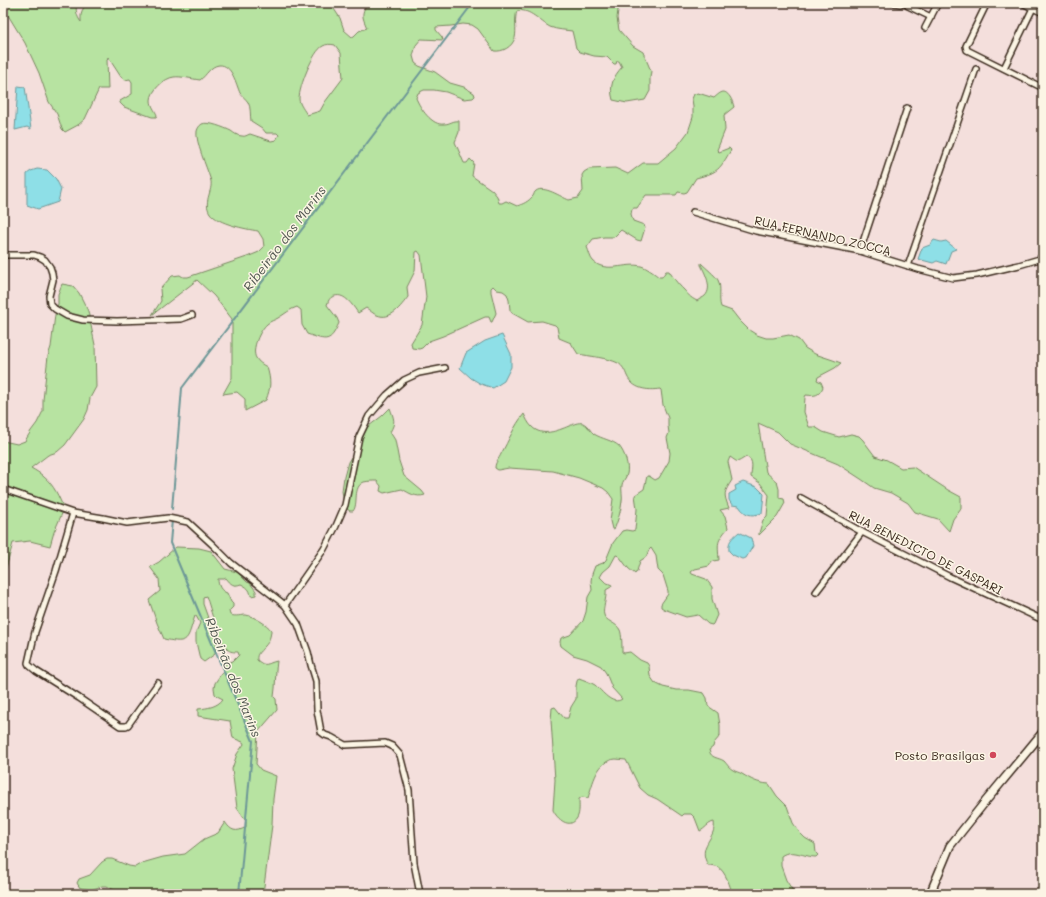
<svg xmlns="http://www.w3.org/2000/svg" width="1046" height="897" font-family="Mali,sans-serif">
  <rect width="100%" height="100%" fill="#f4dfdc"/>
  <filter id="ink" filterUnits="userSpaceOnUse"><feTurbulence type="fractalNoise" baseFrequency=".025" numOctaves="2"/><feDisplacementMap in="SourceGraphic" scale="8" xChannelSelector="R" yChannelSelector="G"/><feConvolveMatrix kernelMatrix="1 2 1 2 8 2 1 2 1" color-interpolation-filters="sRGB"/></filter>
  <g filter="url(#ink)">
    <g fill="#b7e3a1" stroke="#798660" fill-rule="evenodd">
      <path d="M 3,3 L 77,3 C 75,10 77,17 81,22 L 81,15 L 85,3 L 333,3 L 332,6 L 340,18 L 344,30 L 352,37 L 354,36 L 359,31 L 367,28 C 362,16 361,15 367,3 L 619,3 L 617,18 L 619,30 L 633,46 L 643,52 L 651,71 L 650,78 L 650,91 L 645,100 L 627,103 L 613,100 C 609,86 613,77 622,67 L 619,61 L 617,61 L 616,64 L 614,64 L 607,57 L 594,56 L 580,52 L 576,48 L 572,31 C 566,30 557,30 550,27 C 540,22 530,8 517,11 C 514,20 517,30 515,38 C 512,47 503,52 494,51 L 478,29 L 472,25 L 463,24 L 451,26 L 436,27 L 436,30 L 442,37 L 443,40 L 421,39 L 416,45 L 413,56 L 415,63 L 419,66 L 435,72 L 450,83 L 464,87 L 474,93 L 475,96 L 473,98 L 464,99 L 446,92 L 434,90 L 424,90 L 418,93 L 416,98 C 420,108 432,126 444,124 C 450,124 453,120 459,121 L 459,132 L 455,142 L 464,163 L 467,163 L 470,159 L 474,163 L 472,176 L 492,190 L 497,196 L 499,203 L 502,203 L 506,201 L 517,206 C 523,204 528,202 533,196 C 534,195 534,192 536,191 C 544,185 561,197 569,200 L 578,198 L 583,191 L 582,175 L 584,172 L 589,169 L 615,168 L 628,174 L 643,163 L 658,163 L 676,148 L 688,132 L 693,117 L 693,106 L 692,99 L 694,94 L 698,93 L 714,98 C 720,93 724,88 730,97 C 732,100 733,103 734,107 L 724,115 L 725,130 L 717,150 L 719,152 L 729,148 L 731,150 C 719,170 719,172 696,178 L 687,192 L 684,193 L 678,192 L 676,195 L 646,195 L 637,208 L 634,208 L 632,209 L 631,214 L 633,221 L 644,225 L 645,228 L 641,241 L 637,240 L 621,230 L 614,237 L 604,237 L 593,239 L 587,247 C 589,251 590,258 593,261 C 606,274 626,262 641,266 C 646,267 655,274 659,277 L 662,277 L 666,271 L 669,271 C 675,280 676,282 684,290 C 689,295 689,297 697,301 C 699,299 703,298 705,296 C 713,288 705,273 701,265 L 701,263 C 706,268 715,275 718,280 C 722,288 718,298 721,307 L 732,311 L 739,320 L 749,330 L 757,335 L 766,338 L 773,338 L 789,335 L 799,340 L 805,348 L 815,354 L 833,360 L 841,363 L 835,368 L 818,377 L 817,380 L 821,382 L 823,387 C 819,396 815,396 806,395 L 805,397 L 804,412 L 809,427 L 815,427 L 823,432 L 839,437 L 851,434 L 859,436 L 863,440 L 875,456 L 887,460 L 901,468 L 913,467 L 948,490 L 961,497 L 961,508 L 953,519 L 949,531 L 938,519 L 915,512 L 908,503 L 891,493 L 874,488 L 861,479 L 838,464 L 790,444 L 778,432 L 758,423 L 766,472 L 777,482 L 779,489 L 779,498 L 784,499 L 785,503 L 777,517 L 759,535 L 759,533 L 763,520 L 767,516 L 769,495 L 760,483 L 751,477 C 751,470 755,459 746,457 C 736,463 739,463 730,457 L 728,462 L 732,480 C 724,493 723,493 729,508 L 720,510 L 725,516 L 728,528 C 716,542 718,543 719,560 L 713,561 L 709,566 L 695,569 L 691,572 L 692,574 L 706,579 L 712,587 L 712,599 L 717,615 L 713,624 L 712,625 L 708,624 L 698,615 L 686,617 L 664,609 L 661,607 L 661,604 L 668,594 L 668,591 L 663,575 L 658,570 L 656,556 L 651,548 L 649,550 L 646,557 L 640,561 L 637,571 L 635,574 L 628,568 L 619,556 L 616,555 L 610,566 L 603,572 L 600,577 L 605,582 L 612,585 L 611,587 L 606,590 C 607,598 602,610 604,615 C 605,621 617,623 620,630 C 622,634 622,647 622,652 L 624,653 L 630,652 L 640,660 L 647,663 L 649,666 L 650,676 L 655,683 L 663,687 L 676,690 L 689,690 L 704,693 L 707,698 L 708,706 L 718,713 L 720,725 L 720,736 L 714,743 L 713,747 L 709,750 C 711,759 718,757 724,761 C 727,764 729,768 733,770 C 736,772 739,772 742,774 C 752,780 757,783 769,784 L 777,796 L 787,806 L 793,823 L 800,833 L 805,838 L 815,844 L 816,853 L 818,855 L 816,857 C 804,857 792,848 781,856 L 781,866 L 786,880 L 793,891 L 799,894 L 732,894 C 731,887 725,871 718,867 C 715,866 711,865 708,865 C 696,845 717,839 714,822 C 708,823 705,829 700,831 L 695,818 L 691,814 L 684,814 L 682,816 L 657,799 L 648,795 L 640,788 L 626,760 C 623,760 619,759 616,759 C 597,760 593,783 588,798 L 582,797 L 579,799 C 579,805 580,813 577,818 C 570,830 557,819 553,810 L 555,780 L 551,720 L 552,708 L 555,707 L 564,718 L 568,718 L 571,707 L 576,699 L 576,686 L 577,681 L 579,678 C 584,680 590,682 595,685 C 602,691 612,706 622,699 L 612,688 L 606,673 L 601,666 L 587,659 L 573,655 L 561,646 L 560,642 L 561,638 L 570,635 L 583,621 L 586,612 L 588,597 L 592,590 L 591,581 L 592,574 L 595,566 L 603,563 L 606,560 L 613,543 L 622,531 L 626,530 L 632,531 L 635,530 L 637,509 L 635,495 L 644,489 L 647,476 L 649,476 L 655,480 L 659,478 L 669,461 L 670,453 L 667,438 L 669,433 L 668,426 L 668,418 L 663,405 L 661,390 L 660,389 C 647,391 633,389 627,376 C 625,371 623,366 618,363 C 608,358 589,356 578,354 L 571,343 L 559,338 L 557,327 L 555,325 L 542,321 L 528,322 L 512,313 L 510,310 L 509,300 L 507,294 L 503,291 L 497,290 L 493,286 L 491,288 L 491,292 L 496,313 L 492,322 L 491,322 L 489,317 L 485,317 L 443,336 L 429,341 L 422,348 L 419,349 L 412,348 L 411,343 L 422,325 L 426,297 L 421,255 L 418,251 L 416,252 L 415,271 L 407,287 L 408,297 C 401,306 391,321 377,315 C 373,314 370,310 366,308 L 358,313 C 353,306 345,293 335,296 C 330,297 329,299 327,305 L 337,318 L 339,323 C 330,343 327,341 307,334 L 302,325 L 301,310 L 297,307 C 290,309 285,314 278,318 C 275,320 270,321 267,324 C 260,330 251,349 256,358 C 258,362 263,365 267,367 C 271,381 271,387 266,400 L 245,411 L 245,399 L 237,392 L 223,394 L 232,378 L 232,319 L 214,296 L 197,280 L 152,315 L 161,301 L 160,289 L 172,276 L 180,275 L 183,277 L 188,277 L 247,257 L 259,252 L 264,247 L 263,239 L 258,231 C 246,229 218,224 210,213 C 202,201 215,189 210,178 C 207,168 195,141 197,131 C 198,128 199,126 202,124 C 208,121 225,128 231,131 C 234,133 237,136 242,136 C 245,137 247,135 250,134 L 271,141 L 276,140 L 279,135 L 277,133 L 266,133 L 262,128 L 251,121 C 250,115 251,107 248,102 C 246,99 242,96 240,93 C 236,84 232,64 219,65 C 210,66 207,75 200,80 C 192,79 181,76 174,77 C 164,78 151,91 151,100 C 151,106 155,110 157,115 L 156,117 L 152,117 L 124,107 L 120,103 L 120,101 L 132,94 L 132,82 L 130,79 L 125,80 L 121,77 L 108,57 L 107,60 L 108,89 L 99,89 L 85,119 L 78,125 L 65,132 L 62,129 L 57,114 L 49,102 L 39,73 L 25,43 L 3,7 ZM 335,45 L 341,53 L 342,66 L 343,78 L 325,102 L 320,111 L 307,115 C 305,111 299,104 299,99 C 299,87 313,51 323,46 C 326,44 331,44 335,45 Z"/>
      <path d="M 62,284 L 73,286 L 79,293 L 88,311 L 95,345 L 96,387 L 90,398 L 88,410 L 84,419 L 65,445 L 57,452 L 48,455 L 31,468 C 36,471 40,473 44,477 C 54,485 59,497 64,509 L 54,532 L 50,546 L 30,541 L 13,543 L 3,579 L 3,441 L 17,444 L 25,441 L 31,431 L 37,423 L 43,411 L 43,400 L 48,356 L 51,347 L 55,315 L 58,304 L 58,294 Z"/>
      <path d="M 390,408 C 394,419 396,422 390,432 L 395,440 L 399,461 L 404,476 L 422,491 L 425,495 C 416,498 409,493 402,489 L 384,493 L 380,491 L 381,486 L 377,481 C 373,481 368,481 364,482 C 352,487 359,504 353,511 L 350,511 L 347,509 L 344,503 L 342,491 L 344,477 L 348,462 L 353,454 L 365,429 L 382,416 Z"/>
      <path d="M 524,414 C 526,418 528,423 532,427 C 542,437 557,431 569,426 C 574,424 578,422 583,423 C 588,425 590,431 594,434 C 602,439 612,440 619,446 C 625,453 629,466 627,474 C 626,478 622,482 622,485 C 621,490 623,496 622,501 C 621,511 618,520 614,530 L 612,529 L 610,521 L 613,499 L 608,492 L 603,488 L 579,478 L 553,471 L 509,468 L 498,470 L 495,468 C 495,462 499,459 501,454 C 509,440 514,426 524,414 Z"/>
      <path d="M 176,547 L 199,548 L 211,551 L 225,569 L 237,572 L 247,582 L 250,583 L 256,591 L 256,595 L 251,596 C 250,589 247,587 241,584 C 233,587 231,584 226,578 L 224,579 L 218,579 C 218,586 221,591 227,593 L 231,602 L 233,604 L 233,607 L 229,611 L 230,615 C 236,617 241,615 246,615 C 253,616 267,624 271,630 C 271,635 269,642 265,646 C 261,651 256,653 257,660 C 266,668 267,663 277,661 C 275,673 276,685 274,697 L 276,699 L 277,710 L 258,732 L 256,764 L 261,770 L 276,776 L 273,799 L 272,825 L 263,894 L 121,894 L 107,886 L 102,886 L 91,890 L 80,888 L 77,883 L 79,879 L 90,875 L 102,862 L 107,859 L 112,859 L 129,866 L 135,867 L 142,863 L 163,857 L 185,854 L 204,839 L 218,833 L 225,822 C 231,831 236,833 246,827 L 246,821 L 237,808 L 232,769 L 237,754 L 244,744 L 243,742 L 233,738 L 230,721 L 198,716 L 198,709 C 208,708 217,707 223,699 L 217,696 L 215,694 L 214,688 L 215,683 L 223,671 L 224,664 L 233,661 L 239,655 L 238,652 C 234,652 230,652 227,649 C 218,641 211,609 206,596 L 203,597 L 203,604 L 216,640 L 217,648 L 215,654 L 204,662 L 200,659 L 196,642 L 196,632 L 200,623 L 196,616 L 195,616 C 187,639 190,645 164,639 L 157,623 L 149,600 L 160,591 L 159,579 L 150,567 L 159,562 Z"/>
    </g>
    <g fill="#8edfe7" stroke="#6d9797">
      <polygon points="18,86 25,87 31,129 27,127 15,130"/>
      <polygon points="37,169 47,170 56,179 61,189 58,202 38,209 27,205 27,174 31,171"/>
      <polygon points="934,240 941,242 946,241 956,249 951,251 946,264 937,261 933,263 918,259 922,248 930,245"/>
      <polygon points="502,335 511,354 511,367 504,381 493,388 481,384 471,378 460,368 466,353 485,341"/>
      <path d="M 743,482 L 757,487 L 764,494 L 762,513 C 751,517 745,515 739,506 L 732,505 L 729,500 L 729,494 L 736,490 L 735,486 Z"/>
      <path d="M 739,532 L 751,538 L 753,546 L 746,558 L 742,559 L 733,555 L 729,551 C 728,541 731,539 739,532 Z"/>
    </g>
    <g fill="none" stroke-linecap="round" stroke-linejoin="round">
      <g stroke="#6d9797" stroke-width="2">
        <polyline points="172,509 182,388 473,3"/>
        <polyline points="172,520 170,543 253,741 239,894"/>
      </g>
      <defs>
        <g id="street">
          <polyline points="894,3 900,4 905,3"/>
          <polyline points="906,3 908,6 931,17"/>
          <polyline points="987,3 966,46 967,50 1039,86 1043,85"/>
          <polyline points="1022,3 1043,13"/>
          <polyline points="925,28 938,3"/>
          <polyline points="1004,68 1033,8"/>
          <polyline points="693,212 756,231 860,251 918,269 953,278 977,275 1019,265 1043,258"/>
          <polyline points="860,251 907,108"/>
          <polyline points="3,255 34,255 40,257 45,260 50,267 52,273 53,280 49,296 50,304 55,309 67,316 83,320 117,321 181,319 192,315"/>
          <polyline points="908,266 976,69"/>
          <polyline points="3,489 73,513 103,518 127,523 168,518 188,522 213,545 231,563 285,605 298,624 308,652 311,665 316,681 317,710 321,732 325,735 331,737 345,745 385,743 392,746 400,755 409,790 414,863 420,894"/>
          <polyline points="801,498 862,532 950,577 1043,620"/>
          <polyline points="73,513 56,571 35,632 28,663 29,665 36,671 79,698 120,726 126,726 128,725 158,683"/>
          <polyline points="816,592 862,532"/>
          <polyline points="285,605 324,549 336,526 345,505 359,437 369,416 387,395 404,380 419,373 445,368"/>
        </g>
        <polyline id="secondary" points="930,894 950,846 985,802 1043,732"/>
      </defs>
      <use href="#street" stroke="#3b2a1e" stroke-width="8"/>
      <use href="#secondary" stroke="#3b2a1e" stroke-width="10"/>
      <use href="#street" stroke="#fcf5e5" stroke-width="5"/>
      <use href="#secondary" stroke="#fcf5e5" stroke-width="7"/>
    </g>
  </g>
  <circle fill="#d1495b" stroke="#fcf5e5" stroke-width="1.5" cx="993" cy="755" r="4"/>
  <g text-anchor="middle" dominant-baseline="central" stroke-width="3" stroke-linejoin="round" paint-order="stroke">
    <g font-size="12" fill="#3b2a1e" stroke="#fcf5e5">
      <text transform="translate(823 235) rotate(13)">RUA FERNANDO ZOCCA</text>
      <text transform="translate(926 552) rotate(27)">RUA BENEDICTO DE GASPARI</text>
    </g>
    <g font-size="12" fill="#3b2a1e" stroke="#fcf5e5" text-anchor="end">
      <text x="985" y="755">Posto Brasilgas</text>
    </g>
    <g font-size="13" font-style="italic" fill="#505750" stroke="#fcf5e5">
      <text transform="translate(284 238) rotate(-53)">Ribeirão dos Marins</text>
      <text transform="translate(234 677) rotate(68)">Ribeirão dos Marins</text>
    </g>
  </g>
  <rect width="1046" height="897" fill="none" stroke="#fcf5e5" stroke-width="16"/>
  <rect x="8" y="8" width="1030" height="881" fill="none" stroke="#3b2a1e" stroke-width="1.5" filter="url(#ink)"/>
</svg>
